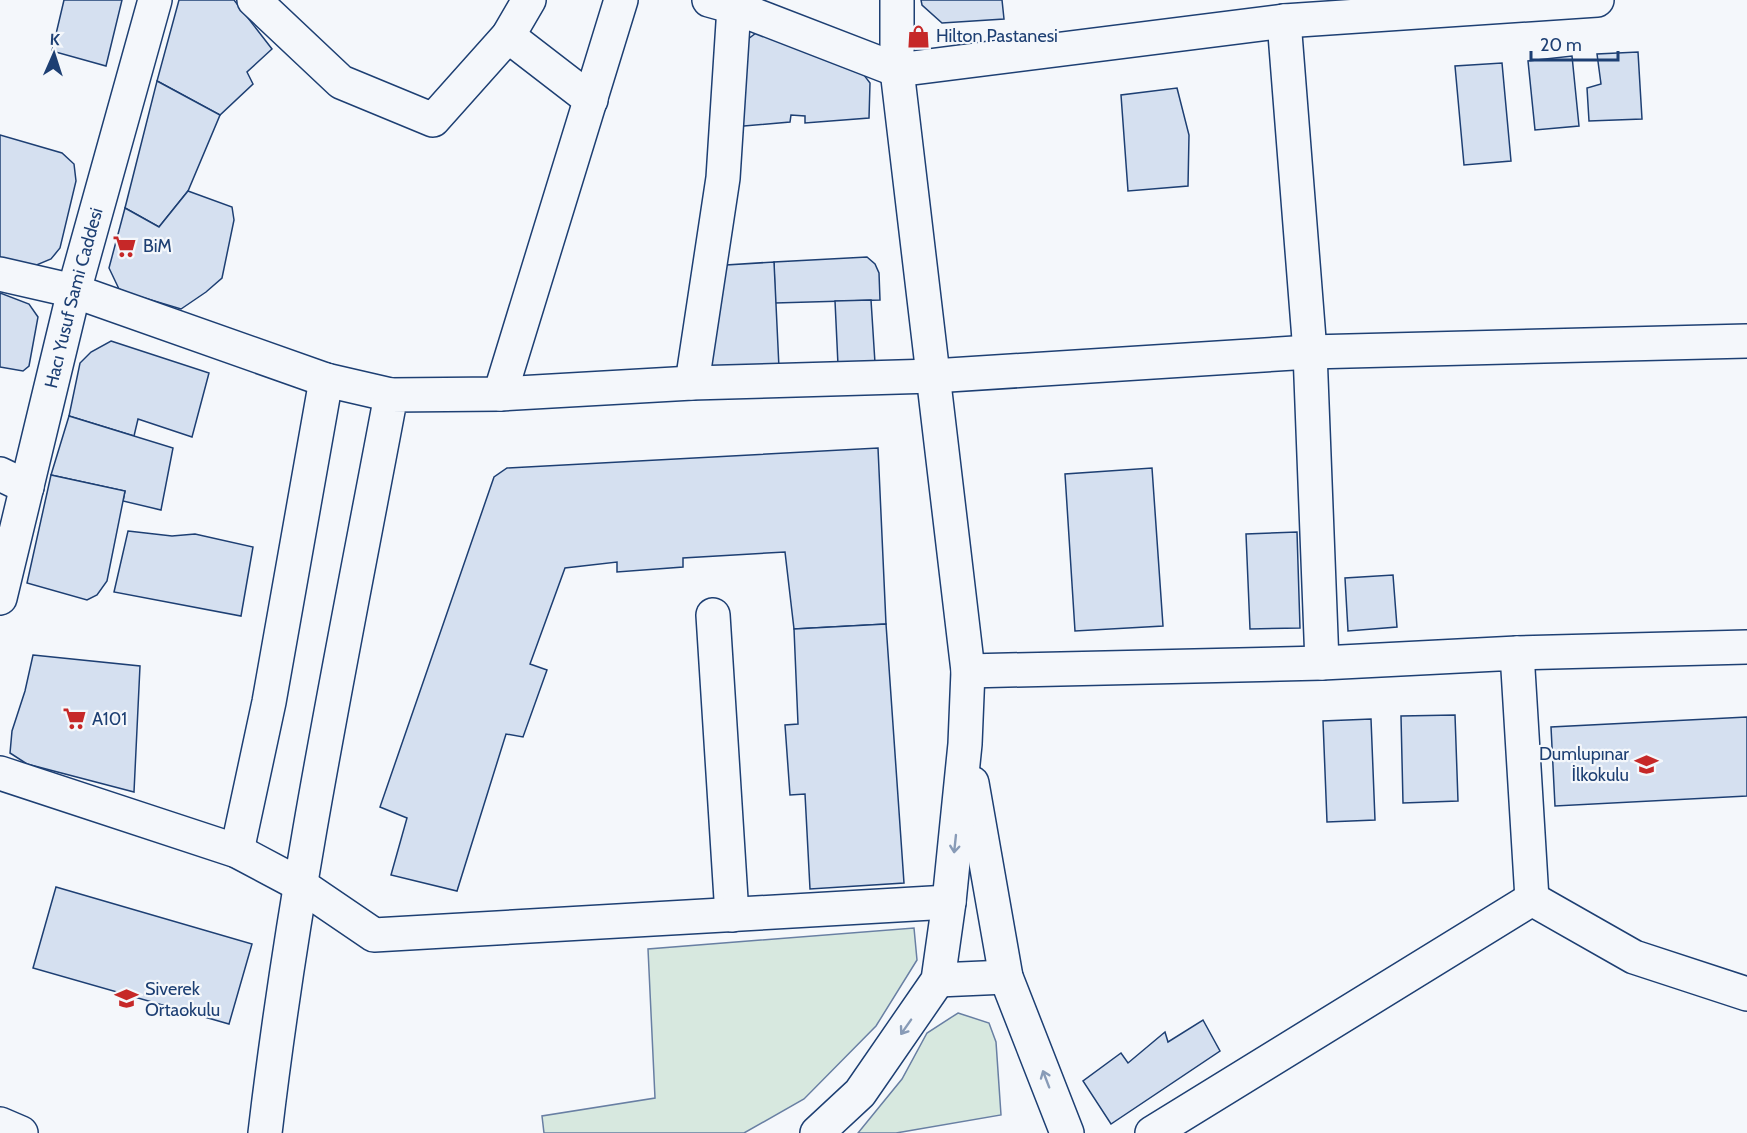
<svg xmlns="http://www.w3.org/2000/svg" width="1747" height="1133" font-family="Cabin,sans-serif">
  <rect width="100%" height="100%" fill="#f4f7fb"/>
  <g fill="#d7e8df" stroke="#687fa3" stroke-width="1.5">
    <polygon points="914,928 917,960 876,1026 804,1099 744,1133 544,1133 542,1116 655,1098 648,949"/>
    <polygon points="958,1013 989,1023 996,1042 1001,1115 896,1133 858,1133 902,1079 927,1033"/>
  </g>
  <g fill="#d5e0f0" stroke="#1d3f73" stroke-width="1.5">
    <polygon points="64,0 122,0 106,66 52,51"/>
    <polygon points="179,0 234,0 272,49 247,72 253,84 220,115 157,81"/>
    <polygon points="921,0 1002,0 1004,19 942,23 922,5"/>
    <polygon points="756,33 864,75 870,83 869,118 805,123 805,116 791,115 790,122 744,126 734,116 739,46"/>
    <polygon points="1638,52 1642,119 1589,121 1587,88 1601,84 1597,54"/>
    <polygon points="1572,56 1579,126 1535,130 1528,61"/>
    <polygon points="1502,63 1511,161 1464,165 1455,66"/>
    <polygon points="157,81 220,115 188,191 159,227 125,208"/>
    <polygon points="1177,88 1189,135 1188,186 1128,191 1121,95"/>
    <polygon points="0,135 62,153 74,164 76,181 60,248 51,259 27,269 0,261"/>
    <polygon points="188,191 232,207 234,220 222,278 206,292 181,309 131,294 119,289 109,268 125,208 159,227"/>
    <polygon points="867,257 875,264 879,273 880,300 775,303 774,262"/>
    <polygon points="774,262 779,368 713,369 706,359 726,265"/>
    <polygon points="0,293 29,304 38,317 29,366 23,371 0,367"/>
    <polygon points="871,300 875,363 838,365 835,301"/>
    <polygon points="111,341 209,373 192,437 138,419 134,436 69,416 80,363 91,352"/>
    <polygon points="69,416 173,448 161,510 123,501 125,491 51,475"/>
    <polygon points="878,448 886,624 794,629 785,552 683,558 683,567 617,572 617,562 565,568 530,664 547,670 523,737 506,734 457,891 391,875 407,818 380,807 494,477 507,468"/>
    <polygon points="1152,468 1163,626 1075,631 1065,474"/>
    <polygon points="51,475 125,491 107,581 97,595 87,600 27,583"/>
    <polygon points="128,531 172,536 195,534 253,547 241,616 114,592"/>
    <polygon points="1297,532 1300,628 1250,629 1246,534"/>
    <polygon points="1393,575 1397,627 1348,631 1345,578"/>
    <polygon points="886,624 904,883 810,889 805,794 790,795 785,725 798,724 794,629"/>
    <polygon points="33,655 140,666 134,792 27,764 10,753 12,731 25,691"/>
    <polygon points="1455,715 1458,801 1403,803 1401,716"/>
    <polygon points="1747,717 1747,796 1555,806 1551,727"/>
    <polygon points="1371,719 1375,820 1327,822 1323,721"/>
    <polygon points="56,887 252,944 229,1024 33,968"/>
    <polygon points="1203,1020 1220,1051 1111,1124 1083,1081 1121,1053 1128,1063 1165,1032 1168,1042"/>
  </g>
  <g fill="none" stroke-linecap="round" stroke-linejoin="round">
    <defs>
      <g id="minor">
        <polyline points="254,0 341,82 433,120 508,36 529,0"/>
        <polyline points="709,0 734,7 897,70 1284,21 1597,0"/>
        <polyline points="1284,21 1310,352 1322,663"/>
        <polyline points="508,36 591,100"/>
        <polyline points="0,274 74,291 326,380 391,395"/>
        <polyline points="692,383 723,178 734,7"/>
        <polyline points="500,394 621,0"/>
        <polyline points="0,474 27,487"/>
        <path id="s1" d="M 0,598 L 74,291 L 155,0"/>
        <polyline points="713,615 732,915"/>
        <polyline points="1517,653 1747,647"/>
        <polyline points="968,671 1322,663 1517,653 1532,899"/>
        <polyline points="0,773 237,851 299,884 374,935 949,902"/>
        <polyline points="237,851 269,702 326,380"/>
        <path d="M 265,1133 C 294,885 345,640 391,395 L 500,394 L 692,383 L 933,376 L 1310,352 L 1747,341"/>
        <polyline points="1152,1133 1532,899 1634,957 1747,994"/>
      </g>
      <g id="major">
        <polyline points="972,783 1006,977 1067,1133"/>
        <polyline points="938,980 1006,977"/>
        <polyline points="0,1124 21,1133"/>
        <polyline points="817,1133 860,1093 938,980 949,902 965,744 968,671 897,70 897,0"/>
      </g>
    </defs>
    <use href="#minor" stroke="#1d3f73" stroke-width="36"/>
    <use href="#major" stroke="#1d3f73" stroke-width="36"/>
    <use href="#minor" stroke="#f4f7fb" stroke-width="33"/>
    <use href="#major" stroke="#f4f7fb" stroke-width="33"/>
  </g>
  <defs><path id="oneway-shaft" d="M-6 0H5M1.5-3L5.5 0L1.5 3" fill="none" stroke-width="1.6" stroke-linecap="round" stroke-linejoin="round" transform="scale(1.5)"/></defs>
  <g stroke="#889bb7">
    <use href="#oneway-shaft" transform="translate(955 844) rotate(96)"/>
    <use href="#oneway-shaft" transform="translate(906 1027) rotate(125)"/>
    <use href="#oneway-shaft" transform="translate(1046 1079) rotate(-111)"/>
  </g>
  <defs>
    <symbol id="shop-bare" viewBox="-9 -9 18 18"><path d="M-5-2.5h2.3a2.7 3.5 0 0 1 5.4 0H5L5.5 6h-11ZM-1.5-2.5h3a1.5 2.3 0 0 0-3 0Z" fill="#c62828" stroke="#f4f7fb" stroke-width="2.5" paint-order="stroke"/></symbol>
    <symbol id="supermarket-bare" viewBox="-9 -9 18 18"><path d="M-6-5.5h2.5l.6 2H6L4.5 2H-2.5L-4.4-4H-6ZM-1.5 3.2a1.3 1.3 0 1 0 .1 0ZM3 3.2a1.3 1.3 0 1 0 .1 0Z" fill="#c62828" stroke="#f4f7fb" stroke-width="2.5" paint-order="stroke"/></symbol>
    <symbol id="school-bare" viewBox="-9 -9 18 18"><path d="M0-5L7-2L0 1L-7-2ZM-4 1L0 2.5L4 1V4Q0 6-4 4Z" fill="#c62828" stroke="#f4f7fb" stroke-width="2.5" paint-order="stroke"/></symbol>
  </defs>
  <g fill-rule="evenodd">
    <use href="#shop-bare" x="902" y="20" width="33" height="33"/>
    <use href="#supermarket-bare" x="108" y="230" width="33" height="33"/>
    <use href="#supermarket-bare" x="58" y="702" width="33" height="33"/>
    <use href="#school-bare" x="1630" y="748" width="33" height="33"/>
    <use href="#school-bare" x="110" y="982" width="33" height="33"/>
  </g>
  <g text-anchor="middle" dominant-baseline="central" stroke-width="4.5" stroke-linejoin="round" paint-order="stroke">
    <g font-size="18" fill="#1d3f73" stroke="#f4f7fb" text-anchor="start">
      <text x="936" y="36">Hilton Pastanesi</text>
      <text x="143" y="246">BiM</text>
      <text x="92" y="719">A101</text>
      <text x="1629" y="754" text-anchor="end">Dumlupınar<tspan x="1629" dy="21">İlkokulu</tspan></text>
      <text x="145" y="989">Siverek<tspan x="145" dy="21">Ortaokulu</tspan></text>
    </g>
    <g font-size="18" fill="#1d3f73" stroke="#f4f7fb">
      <text stroke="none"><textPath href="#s1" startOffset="309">Hacı Yusuf Sami Caddesi</textPath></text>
    </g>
  </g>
  <g transform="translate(54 54) rotate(3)" stroke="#f4f7fb" stroke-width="4.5" paint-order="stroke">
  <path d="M0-4.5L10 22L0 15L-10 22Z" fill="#1d3f73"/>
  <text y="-9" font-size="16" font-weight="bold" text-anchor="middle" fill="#1d3f73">K</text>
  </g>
  <path d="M1531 51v9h87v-9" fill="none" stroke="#1d3f73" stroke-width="3"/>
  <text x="1540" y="51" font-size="18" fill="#1d3f73" stroke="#f4f7fb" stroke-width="4.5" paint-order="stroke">20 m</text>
</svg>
